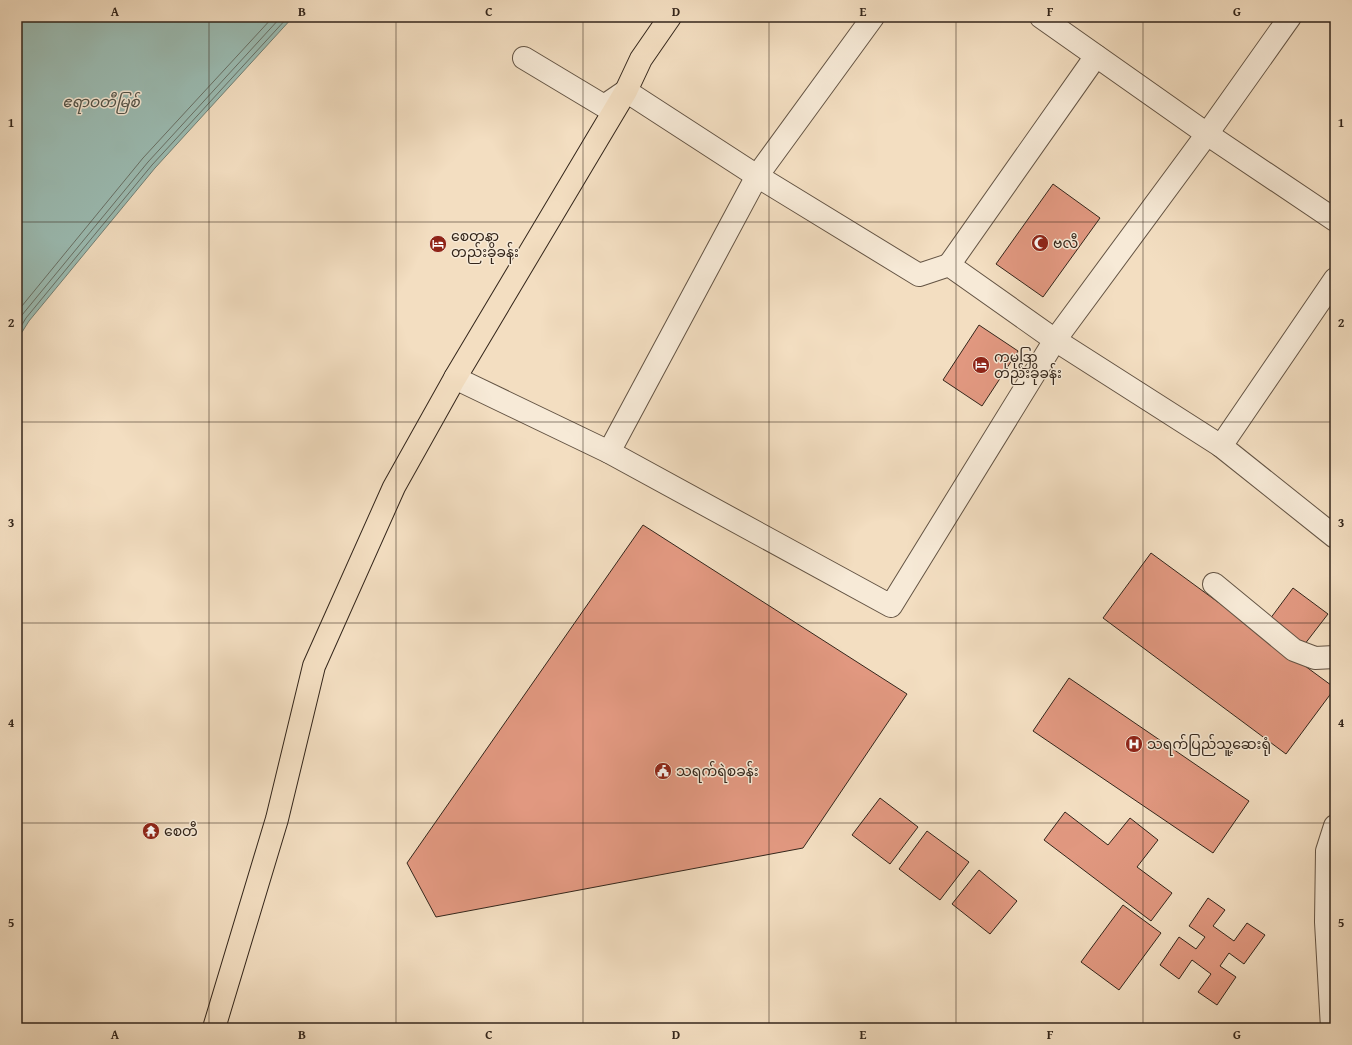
<svg xmlns="http://www.w3.org/2000/svg" width="1352" height="1045" font-family="'Gentium Book Plus','Noto Sans Myanmar',serif">
  <rect width="100%" height="100%" fill="#f3dec1"/>
  <filter id="stains"><feTurbulence type="fractalNoise" baseFrequency=".005" numOctaves="4"/><feColorMatrix values="0 0 0 0 .2 0 0 0 0 .09 0 0 0 0 .02 0 0 0 .5 -.17"/></filter>
  <radialGradient id="worn" r=".72"><stop offset=".6" stop-color="#630" stop-opacity="0"/><stop offset="1" stop-color="#630" stop-opacity=".3"/></radialGradient>
  <polygon fill="#9bbcb3" stroke="#728076" points="17,17 293,17 155,168 29,321 17,340"/>
  <g fill="none" stroke-linecap="round" stroke-linejoin="round">
    <g stroke="#687167" stroke-width="1">
      <polyline points="17,312 143,158 273,17"/>
      <polyline points="17,323 22,315 148,162 281,17"/>
      <polyline points="17,333 26,318 152,165 288,17"/>
    </g>
  </g>
  <g fill="#e19880" stroke="#34261b">
    <polygon points="1053,184 1100,218 1043,297 996,264"/>
    <polygon points="979,325 1018,351 982,406 943,380"/>
    <polygon points="643,525 907,694 803,848 436,917 407,863"/>
    <polygon points="1151,553 1335,688 1286,754 1103,618"/>
    <polygon points="1293,588 1328,614 1301,649 1267,623"/>
    <polygon points="1069,678 1249,801 1213,853 1033,731"/>
    <polygon points="880,798 918,827 890,864 852,835"/>
    <polygon points="1065,812 1108,845 1130,818 1158,840 1137,867 1172,893 1151,921 1044,840"/>
    <polygon points="927,831 969,862 940,900 899,869"/>
    <polygon points="979,870 1017,901 990,934 952,904"/>
    <polygon points="1208,898 1225,910 1213,926 1234,941 1247,923 1265,935 1244,964 1229,953 1220,966 1236,977 1217,1005 1198,992 1211,974 1192,960 1179,979 1160,965 1179,937 1196,949 1205,937 1189,926"/>
    <polygon points="1123,905 1161,933 1119,990 1081,962"/>
  </g>
  <g fill="none" stroke-linecap="round" stroke-linejoin="round">
    <defs>
      <g id="minor">
        <polyline points="1041,17 1207,134 1335,220"/>
        <polyline points="524,58 604,106 626,91 757,176 919,275 949,265 1055,340 1221,446 1335,537"/>
        <polyline points="949,265 1096,56"/>
        <polyline points="455,378 609,452 891,606 1055,340 1207,134 1290,17"/>
        <polyline points="1221,446 1335,279"/>
        <polyline points="609,452 757,176 873,17"/>
        <polyline points="1214,584 1294,650 1315,658 1335,657"/>
        <polyline points="1332,1028 1326,922 1327,851 1335,826"/>
      </g>
      <polyline id="major" points="214,1028 277,819 314,666 394,487 455,378 626,91 641,59 670,17"/>
    </defs>
    <use href="#minor" stroke="#645444" stroke-width="24"/>
    <use href="#major" stroke="#34261b" stroke-width="24"/>
    <use href="#minor" stroke="#f7ead7" stroke-width="22"/>
    <use href="#major" stroke="#f3dec1" stroke-width="22"/>
  </g>
  <path fill="none" stroke="#34261b" stroke-width="1" stroke-opacity="0.55" d="M 209,17 L 209,1028M 396,17 L 396,1028M 583,17 L 583,1028M 769,17 L 769,1028M 956,17 L 956,1028M 1143,17 L 1143,1028M 17,222 L 1335,222M 17,422 L 1335,422M 17,623 L 1335,623M 17,823 L 1335,823"/>
  <defs>
    <symbol id="mosque-disc" viewBox="-11 -11 22 22"><circle r="9.5" fill="#8f2418" stroke="#f7ead7"/><path d="M3.5-4.9A6 6 0 1 0 3.5 4.9A5 5 0 1 1 3.5-4.9Z" fill="#fff"/></symbol>
    <symbol id="hotel-disc" viewBox="-11 -11 22 22"><circle r="9.5" fill="#8f2418" stroke="#f7ead7"/><path d="M-6-4.5h1.5V1H6V5H4.5V3h-9V5H-6ZM-4 0a1.8 1.8 0 1 1 3.6 0ZM.5 0V-2.5h3Q6-2.5 6 0Z" fill="#fff"/></symbol>
    <symbol id="hospital-disc" viewBox="-11 -11 22 22"><circle r="9.5" fill="#8f2418" stroke="#f7ead7"/><path d="M-5-5h3v3.5h4V-5h3V5h-3V1.5h-4V5h-3Z" fill="#fff"/></symbol>
    <symbol id="civic-disc" viewBox="-11 -11 22 22"><circle r="9.5" fill="#8f2418" stroke="#f7ead7"/><path d="M-.6-6.5H3V-4.5H.6V-3L4-1V1h2V6H-6V1h2V-1L-.6-3ZM-1.2 2.5V6h2.4V2.5Z" fill="#fff"/></symbol>
    <symbol id="temple-disc" viewBox="-11 -11 22 22"><circle r="9.5" fill="#8f2418" stroke="#f7ead7"/><path d="M0-6L5-2H3V0L6.5 2.5H4V6H1.5V3h-3V6H-4V2.5H-6.5L-3 0V-2H-5Z" fill="#fff"/></symbol>
  </defs>
  <g fill-rule="evenodd">
    <use href="#mosque-disc" x="1030" y="233" width="20" height="20"/>
    <use href="#hotel-disc" x="428" y="234" width="20" height="20"/>
    <use href="#hotel-disc" x="971" y="355" width="20" height="20"/>
    <use href="#hospital-disc" x="1124" y="734" width="20" height="20"/>
    <use href="#civic-disc" x="653" y="761" width="20" height="20"/>
    <use href="#temple-disc" x="141" y="821" width="20" height="20"/>
  </g>
  <g text-anchor="middle" dominant-baseline="central" stroke-width="3" stroke-linejoin="round" paint-order="stroke">
    <g font-size="14" fill="#34261b" stroke="#f7ead7" text-anchor="start">
      <text x="451" y="236">စေတနာ<tspan x="451" dy="16">တည်းခိုခန်း</tspan></text>
      <text x="1053" y="243">ဗလီ</text>
      <text x="994" y="357">ကုမုဒြာ<tspan x="994" dy="16">တည်းခိုခန်း</tspan></text>
      <text x="1147" y="744">သရက်ပြည်သူ့ဆေးရုံ</text>
      <text x="676" y="771">သရက်ရဲစခန်း</text>
      <text x="164" y="831">စေတီ</text>
    </g>
    <g font-size="15" font-style="italic" fill="#535349" stroke="#f7ead7">
      <text x="101" y="101">ဧရာဝတီမြစ်</text>
    </g>
  </g>
  <rect width="1352" height="1045" fill="none" stroke="#f3dec1" stroke-width="44"/>
  <rect x="22" y="22" width="1308" height="1001" fill="none" stroke="#34261b" stroke-width="1.5"/>
  <g font-size="13" text-anchor="middle" font-weight="bold" fill="#34261b">
    <text x="115" y="16">A</text>
    <text x="302" y="16">B</text>
    <text x="489" y="16">C</text>
    <text x="676" y="16">D</text>
    <text x="863" y="16">E</text>
    <text x="1050" y="16">F</text>
    <text x="1237" y="16">G</text>
    <text x="11" y="127">1</text>
    <text x="1341" y="127">1</text>
    <text x="11" y="327">2</text>
    <text x="1341" y="327">2</text>
    <text x="11" y="527">3</text>
    <text x="1341" y="527">3</text>
    <text x="11" y="727">4</text>
    <text x="1341" y="727">4</text>
    <text x="11" y="927">5</text>
    <text x="1341" y="927">5</text>
    <text x="115" y="1039">A</text>
    <text x="302" y="1039">B</text>
    <text x="489" y="1039">C</text>
    <text x="676" y="1039">D</text>
    <text x="863" y="1039">E</text>
    <text x="1050" y="1039">F</text>
    <text x="1237" y="1039">G</text>
  </g>
  <rect width="100%" height="100%" filter="url(#stains)"/>
  <rect width="100%" height="100%" fill="url(#worn)"/>
</svg>
